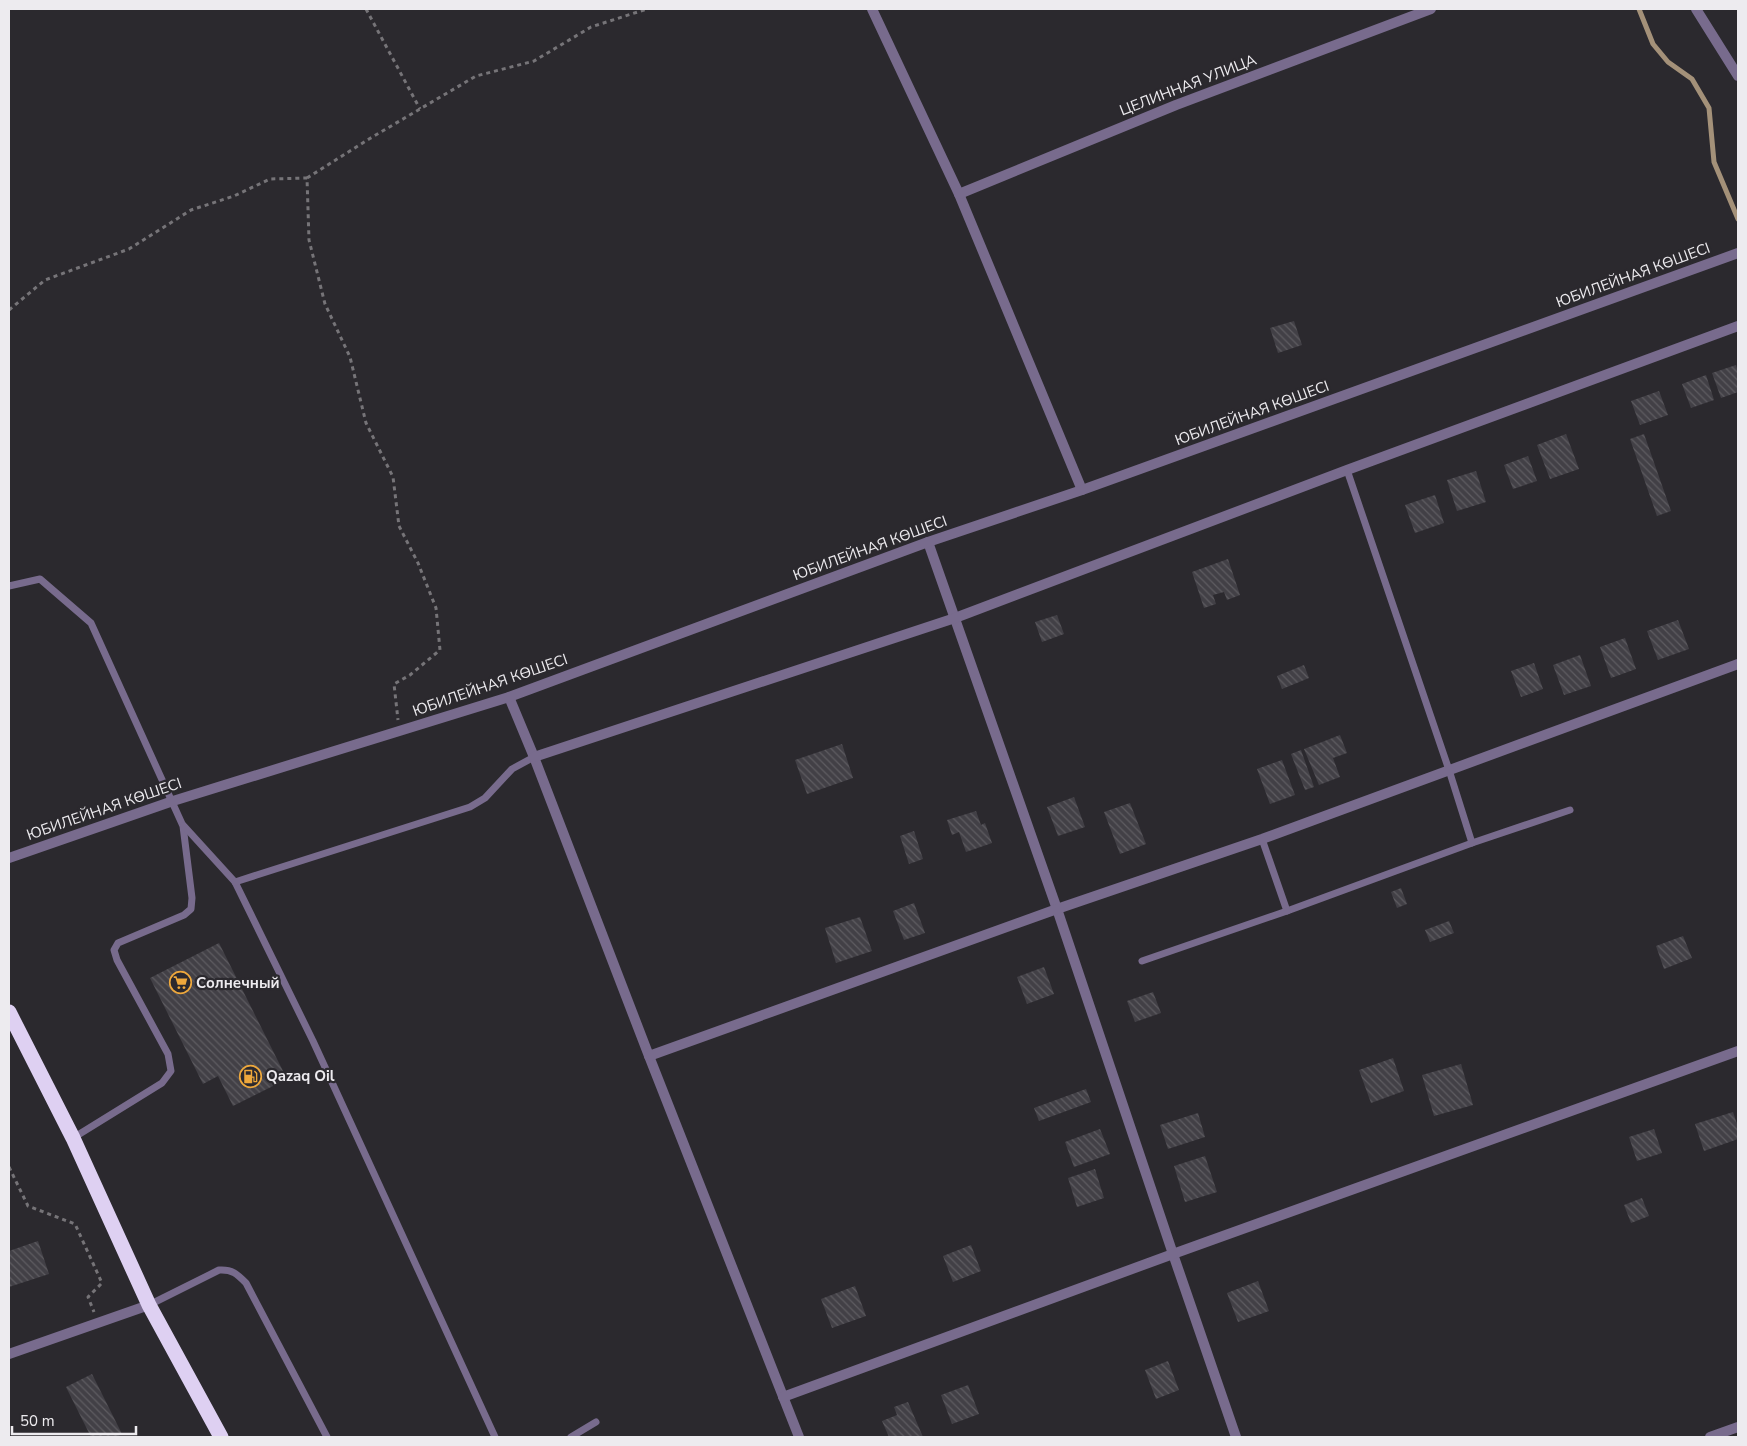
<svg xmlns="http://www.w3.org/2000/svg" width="1747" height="1446" font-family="'Nunito Sans',sans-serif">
  <defs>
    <pattern id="building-back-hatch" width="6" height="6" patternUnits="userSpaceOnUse" patternTransform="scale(1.25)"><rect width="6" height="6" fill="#424046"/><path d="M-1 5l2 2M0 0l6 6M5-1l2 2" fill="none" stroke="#5e5c61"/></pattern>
  </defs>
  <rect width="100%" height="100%" fill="#2b292e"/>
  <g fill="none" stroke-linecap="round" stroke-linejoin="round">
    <polyline stroke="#a49179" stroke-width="5" points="1639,9 1653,44 1668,62 1692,79 1709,108 1714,162 1738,219"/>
  </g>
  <g fill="url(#building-back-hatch)">
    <polygon points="1294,321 1302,345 1278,353 1270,328"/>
    <polygon points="1736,365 1738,372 1738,392 1721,398 1712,373"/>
    <polygon points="1706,375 1714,400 1691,408 1682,384"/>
    <polygon points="1659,391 1668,415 1640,425 1631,401"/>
    <polygon points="1566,434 1579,469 1550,479 1537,445"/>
    <polygon points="1644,434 1671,511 1657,516 1630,439"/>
    <polygon points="1528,456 1537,481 1513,489 1504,465"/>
    <polygon points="1476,471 1486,502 1457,511 1447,480"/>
    <polygon points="1435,495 1444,523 1415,533 1405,505"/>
    <polygon points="1228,559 1240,595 1227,600 1224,592 1213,595 1216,604 1204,608 1192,572"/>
    <polygon points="1057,615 1064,634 1042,642 1035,622"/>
    <polygon points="1678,620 1689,649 1658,660 1647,631"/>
    <polygon points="1625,638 1636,669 1611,678 1600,647"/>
    <polygon points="1580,655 1591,686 1564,695 1553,665"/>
    <polygon points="1534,663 1543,689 1521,697 1511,671"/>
    <polygon points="1304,665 1309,678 1282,689 1277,676"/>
    <polygon points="1340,735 1347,753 1333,758 1340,777 1319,785 1304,749"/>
    <polygon points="842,744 853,778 807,794 795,760"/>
    <polygon points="1301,750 1314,787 1305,790 1291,754"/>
    <polygon points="1282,760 1295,795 1270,804 1257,769"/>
    <polygon points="1074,797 1085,827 1058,836 1047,807"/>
    <polygon points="1130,803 1146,844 1120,854 1104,812"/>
    <polygon points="976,811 981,825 985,823 992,843 966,852 959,832 952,835 947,820"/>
    <polygon points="914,831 923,859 909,864 900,836"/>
    <polygon points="1401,888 1407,904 1397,908 1391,892"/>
    <polygon points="914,903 925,933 904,940 893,911"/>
    <polygon points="860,917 872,951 836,963 825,928"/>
    <polygon points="1449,921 1454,933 1430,942 1425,930"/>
    <polygon points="1683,936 1692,958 1664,969 1656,946"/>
    <polygon points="219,943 287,1079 233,1106 218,1076 203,1084 150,978"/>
    <polygon points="1044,967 1054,994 1027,1004 1017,977"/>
    <polygon points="1153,992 1161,1013 1135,1022 1127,1001"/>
    <polygon points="1393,1058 1404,1091 1371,1103 1359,1070"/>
    <polygon points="1461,1064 1473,1105 1434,1116 1422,1075"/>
    <polygon points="1086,1089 1091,1102 1039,1121 1034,1108"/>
    <polygon points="1733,1112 1738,1127 1738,1139 1704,1151 1695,1124"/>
    <polygon points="1198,1113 1205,1137 1168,1149 1160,1125"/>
    <polygon points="1100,1129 1110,1154 1074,1167 1065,1142"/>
    <polygon points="1654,1129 1662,1153 1637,1161 1629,1137"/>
    <polygon points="1205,1156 1217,1192 1185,1202 1174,1166"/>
    <polygon points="1095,1169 1104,1198 1077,1207 1068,1178"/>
    <polygon points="1642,1198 1649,1216 1631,1223 1624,1205"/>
    <polygon points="38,1241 49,1274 9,1287 9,1251"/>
    <polygon points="971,1245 981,1271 953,1282 943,1256"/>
    <polygon points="1258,1281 1269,1311 1238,1322 1227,1293"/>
    <polygon points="855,1286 866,1316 832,1328 821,1299"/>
    <polygon points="1168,1361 1179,1390 1156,1399 1145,1370"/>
    <polygon points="92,1374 122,1434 116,1437 91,1437 66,1387"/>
    <polygon points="968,1385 979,1414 952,1424 941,1395"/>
    <polygon points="908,1402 923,1437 889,1437 882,1421 897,1415 894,1407"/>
  </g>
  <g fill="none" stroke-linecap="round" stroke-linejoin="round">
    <g stroke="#767478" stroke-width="3" stroke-dasharray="4 4" stroke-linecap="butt">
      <polyline points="366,9 420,109"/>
      <polyline points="307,178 369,139 476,76 534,61 591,27 647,9"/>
      <polyline points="9,310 45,280 129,249 191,210 234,196 270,179 307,178 309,240 325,304 350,357 366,423 393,477 399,526 418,563 436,608 440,650 410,675 394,684 398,720"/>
      <polyline points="9,1167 28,1206 75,1224 102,1283 88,1297 94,1312"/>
    </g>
    <g stroke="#786b8d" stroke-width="7">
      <polyline points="1347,470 1449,770 1472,843"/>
      <polyline points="9,586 40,579 91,623 183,826 192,898 191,909 184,915 118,943 114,950 117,960 168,1054 171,1071 162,1083 73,1138"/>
      <polyline points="184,826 235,882 313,1041 495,1437"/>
      <polyline points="235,882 470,807 485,798 512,769 534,757"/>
      <polyline points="1287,911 1472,843 1570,810"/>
      <polyline points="1142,961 1287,911 1262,839"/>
      <path d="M 149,1305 L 219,1270 C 232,1269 237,1274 246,1283 L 327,1437"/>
      <polyline points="571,1437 596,1422"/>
    </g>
    <g stroke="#786b8d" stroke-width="10">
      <polyline points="872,9 959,194 1082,490"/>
      <polyline points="1696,9 1738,76"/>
      <polyline points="959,194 1176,105 1431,9"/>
      <polyline points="928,542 1057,909 1173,1254 1236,1437"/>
      <polyline points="509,697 534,757 649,1056 799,1437"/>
      <polyline points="534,757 955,618 1347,470 1738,326"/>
      <polyline points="9,858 173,801 509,697 928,542 1082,490 1738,253"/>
      <polyline points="649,1056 1057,909 1262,839 1738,664"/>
      <polyline points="9,1354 149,1305"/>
      <polyline points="783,1397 1173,1254 1738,1051"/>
      <polyline points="1710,1437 1738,1427"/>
    </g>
    <polyline stroke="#ded0f2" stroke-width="15" points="9,1012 73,1138 149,1305 221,1437"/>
  </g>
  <defs>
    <symbol id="supermarket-ring" viewBox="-11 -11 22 22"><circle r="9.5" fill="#2b292e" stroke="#eea83c" stroke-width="1.5"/><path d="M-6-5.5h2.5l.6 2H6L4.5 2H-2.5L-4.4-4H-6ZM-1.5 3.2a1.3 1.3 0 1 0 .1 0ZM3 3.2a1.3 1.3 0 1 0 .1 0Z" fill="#eea83c"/></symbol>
    <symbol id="fuel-ring" viewBox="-11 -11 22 22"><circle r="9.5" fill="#2b292e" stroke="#eea83c" stroke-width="1.5"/><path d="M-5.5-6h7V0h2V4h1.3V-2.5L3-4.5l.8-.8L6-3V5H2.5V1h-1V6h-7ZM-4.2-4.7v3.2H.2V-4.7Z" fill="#eea83c"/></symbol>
  </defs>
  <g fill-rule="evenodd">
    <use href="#supermarket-ring" x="168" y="970" width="25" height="25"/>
    <use href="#fuel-ring" x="238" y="1064" width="25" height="25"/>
  </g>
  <g text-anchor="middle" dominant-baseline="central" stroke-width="4.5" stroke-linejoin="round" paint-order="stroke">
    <g font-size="15" fill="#edebef" stroke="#2b292e">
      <text transform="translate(1188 85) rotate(-21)">ЦЕЛИННАЯ УЛИЦА</text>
      <text transform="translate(1633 275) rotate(-20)">ЮБИЛЕЙНАЯ КӨШЕСІ</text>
      <text transform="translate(1252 413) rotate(-20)">ЮБИЛЕЙНАЯ КӨШЕСІ</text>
      <text transform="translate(870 548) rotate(-20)">ЮБИЛЕЙНАЯ КӨШЕСІ</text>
      <text transform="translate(490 685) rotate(-19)">ЮБИЛЕЙНАЯ КӨШЕСІ</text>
      <text transform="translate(104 809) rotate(-19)">ЮБИЛЕЙНАЯ КӨШЕСІ</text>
    </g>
    <g font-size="15" font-weight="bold" fill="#edebef" stroke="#2b292e" text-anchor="start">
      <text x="196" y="983">Солнечный</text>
      <text x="266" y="1076">Qazaq Oil</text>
    </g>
  </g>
  <rect width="1747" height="1446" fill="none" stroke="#edebef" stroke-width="20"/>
  <path d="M12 1426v8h124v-8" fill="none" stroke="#edebef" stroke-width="2.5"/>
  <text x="20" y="1426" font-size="15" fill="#edebef" stroke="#2b292e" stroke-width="4" paint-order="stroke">50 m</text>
</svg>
